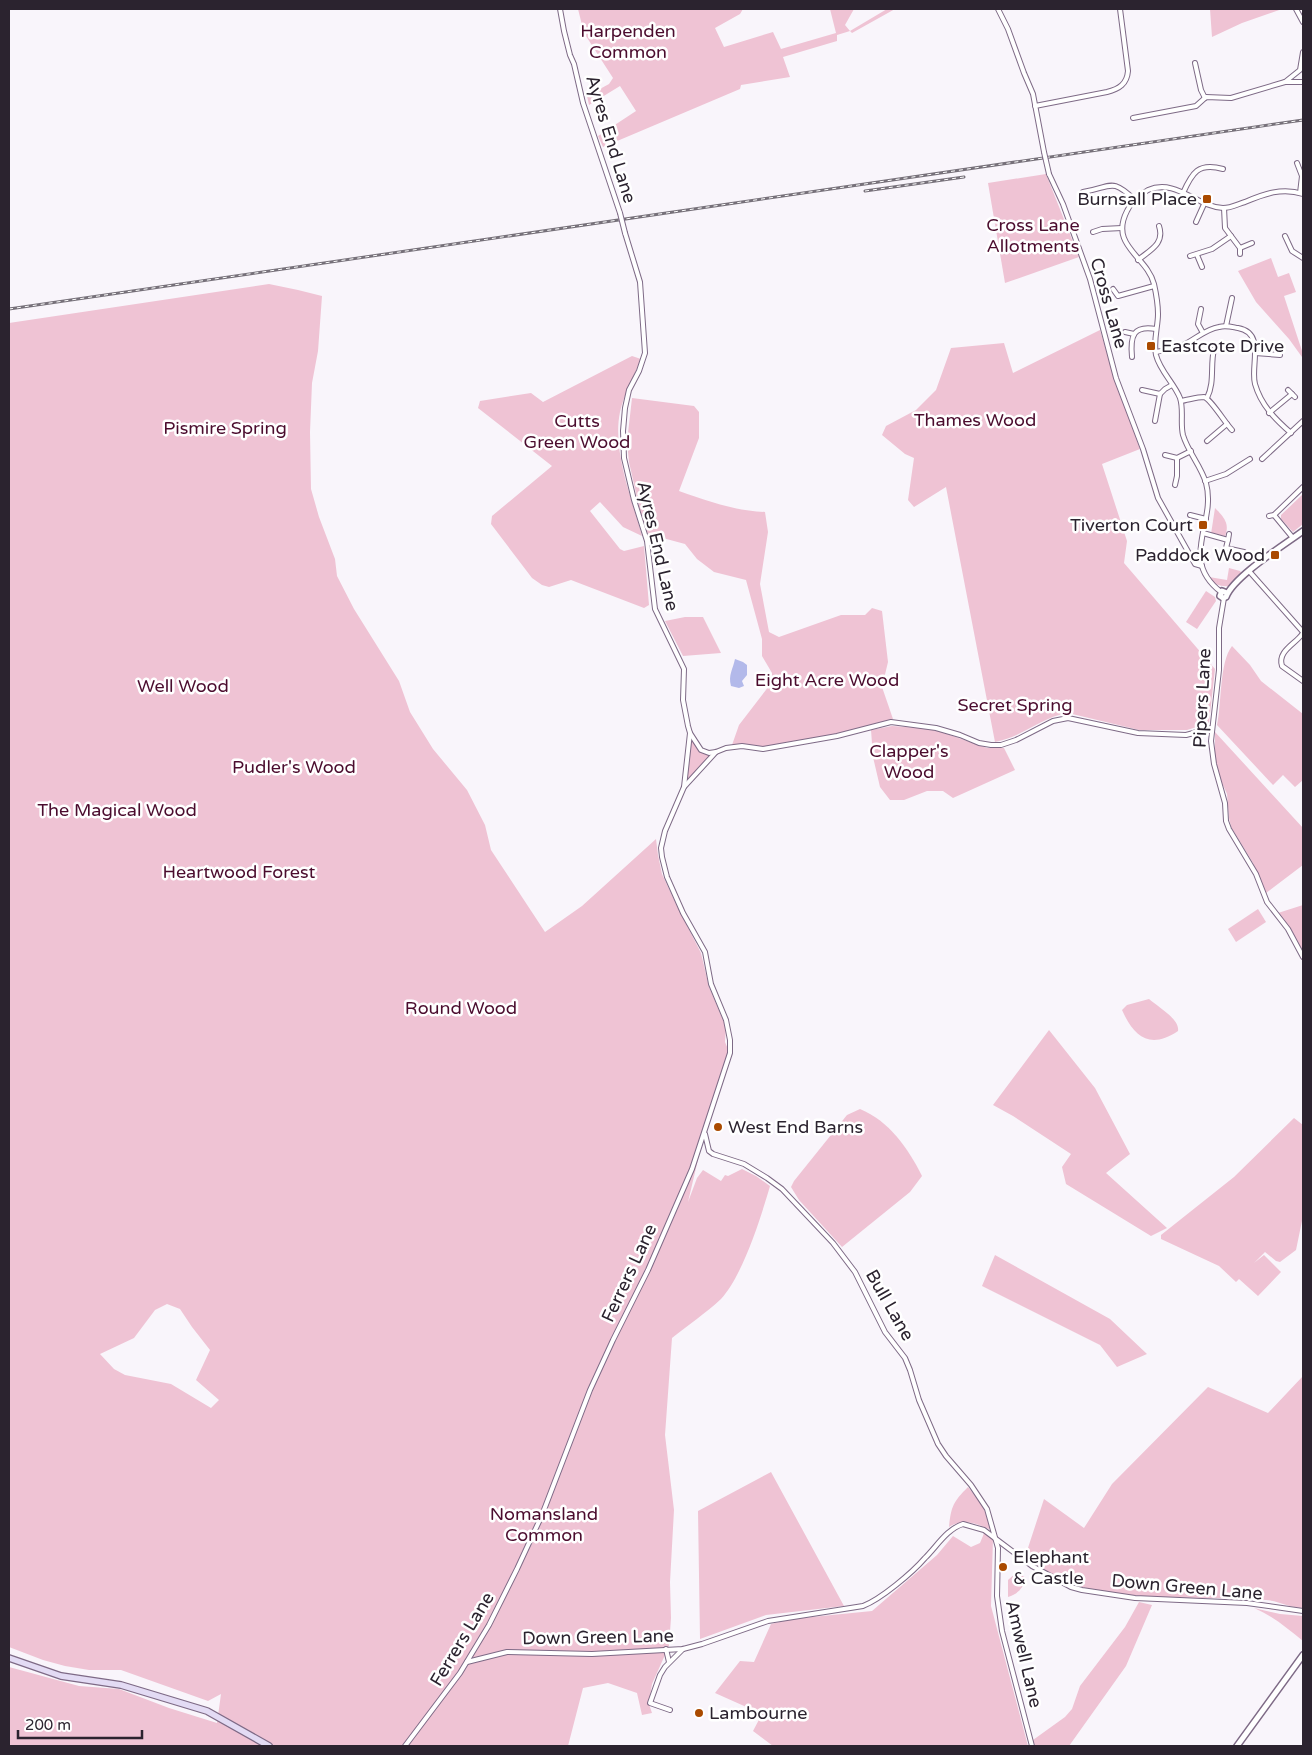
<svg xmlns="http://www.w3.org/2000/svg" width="1312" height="1755" font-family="'Varela Round',sans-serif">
  <rect width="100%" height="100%" fill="#f9f5fb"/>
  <g fill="#efc3d4" fill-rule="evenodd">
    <polygon points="578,9 743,9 740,14 715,28 724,47 773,32 781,49 836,33 830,9 854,9 845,25 850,31 887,9 895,9 852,33 850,31 837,35 837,41 783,57 790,77 741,85 740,89 603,147 598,136 636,111 620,86 589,105 587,96 609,84 613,78 584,33"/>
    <polygon points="1210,9 1282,9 1242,23 1212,37"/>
    <polygon points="1046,174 1079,257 1005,283 988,183"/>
    <polygon points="1271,258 1278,277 1289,273 1296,292 1284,296 1303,354 1302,357 1289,339 1256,302 1238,271"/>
    <path d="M 269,284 L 298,290 L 322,296 L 318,351 L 312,383 L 310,432 L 311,489 L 319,517 L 335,559 L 337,576 L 354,609 L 399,681 L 410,712 L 433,749 L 467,790 L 485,825 L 491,850 L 545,932 L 582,906 L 656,839 L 658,855 L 662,874 L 676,904 L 701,953 L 709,987 L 726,1027 L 725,1042 L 730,1054 L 708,1117 L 688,1202 L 697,1178 L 703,1170 L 721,1181 L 725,1175 L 728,1176 L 742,1169 L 756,1176 L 770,1186 C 761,1217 743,1275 721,1299 C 706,1313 688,1325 672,1338 L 665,1435 L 674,1510 L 670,1582 L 671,1618 L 669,1646 L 652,1684 L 649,1704 L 652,1713 L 642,1715 L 637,1693 L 608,1683 L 583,1688 L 568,1746 L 9,1746 L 9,1667 L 79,1686 L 119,1689 L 169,1708 L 217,1723 L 221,1694 L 208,1701 L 121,1670 L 89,1670 L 65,1666 L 43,1660 L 9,1647 L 9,323 ZM 167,1304 L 180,1309 L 192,1327 L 210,1350 L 196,1380 L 219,1400 L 211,1408 L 171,1384 L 125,1375 L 114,1369 L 100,1354 L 134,1338 L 155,1310 Z"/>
    <path d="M 1100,330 L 1114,376 L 1140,449 L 1102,464 L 1127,541 L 1124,563 L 1215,669 L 1209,723 L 1187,730 L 1139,730 L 1068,713 C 1041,717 1023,737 995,742 L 946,487 L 914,507 L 908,500 L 914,458 L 905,454 L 882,435 L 886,426 L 916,410 L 936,390 L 951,348 L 1004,343 L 1013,373 Z"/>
    <path d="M 632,356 L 641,359 C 634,376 624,394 620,412 C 612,451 632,499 642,536 L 623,527 L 600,502 L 590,511 L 620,549 L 624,551 L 644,546 L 649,605 L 644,608 L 571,580 L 549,587 L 542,585 L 532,578 L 491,524 L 492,516 L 552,466 L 478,408 L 480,401 L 531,393 L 543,402 Z"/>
    <path d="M 632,398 L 694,406 L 699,412 L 699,438 L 679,491 C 708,501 735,511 765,512 L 768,532 L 760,584 L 769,632 L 779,637 L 841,615 L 865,615 L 872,608 L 882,611 L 888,662 L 882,687 L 893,719 L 861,730 L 778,745 L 760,747 L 732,745 L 739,725 L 769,686 L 772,673 L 762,656 L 762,639 L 746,580 L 714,572 L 697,559 L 685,544 L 648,534 L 640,511 L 629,462 L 627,442 Z"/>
    <polygon points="1303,494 1303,524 1293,532 1281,519 1281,515"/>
    <path d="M 1215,508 C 1224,517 1230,524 1225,536 L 1211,534 Z"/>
    <path d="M 1229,568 L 1240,571 L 1242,574 L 1230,586 C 1221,587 1214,585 1209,577 L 1227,580 Z"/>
    <polygon points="1206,591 1215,597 1216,601 1197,629 1186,622"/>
    <polygon points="685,617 703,617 721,653 683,656 665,621"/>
    <path d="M 1232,646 L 1250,665 L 1261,681 L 1303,714 L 1303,780 L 1295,787 L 1283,775 L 1273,785 L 1217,725 C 1222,703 1219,663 1232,646 Z"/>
    <polygon points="892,726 933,729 987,748 1004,748 1015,770 953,798 943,791 927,791 904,800 890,800 880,787 873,757 871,730"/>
    <polygon points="1215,732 1303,828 1303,865 1266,893 1253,863 1231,827 1229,818 1227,794 1218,774 1215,764"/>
    <polygon points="691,739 696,745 711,756 686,782"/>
    <polygon points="1303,905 1303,952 1291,929 1278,913"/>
    <polygon points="1258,909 1266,922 1236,942 1228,929"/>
    <path d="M 1149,999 C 1158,1007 1180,1019 1178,1031 C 1150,1050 1134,1037 1122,1010 L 1127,1005 Z"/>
    <polygon points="1049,1030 1095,1088 1130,1154 1106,1173 1167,1228 1151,1236 1066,1184 1062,1167 1071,1154 1013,1116 993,1105"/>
    <path d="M 860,1109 C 889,1121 908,1148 922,1176 L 910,1192 L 842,1247 L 799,1200 L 791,1187 L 794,1181 L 847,1115 Z"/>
    <polygon points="1294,1118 1303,1125 1303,1216 1296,1250 1280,1262 1276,1261 1265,1252 1254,1263 1264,1255 1281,1272 1258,1296 1239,1279 1236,1282 1219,1266 1161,1239 1161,1235 1234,1177"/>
    <polygon points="995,1255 1110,1319 1147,1354 1117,1367 1100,1345 982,1286"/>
    <path d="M 1303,1376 L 1303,1608 C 1290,1608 1279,1601 1266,1600 C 1196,1594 1077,1609 1025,1557 L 1044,1499 L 1084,1528 L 1112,1484 L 1208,1387 L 1268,1413 Z"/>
    <polygon points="771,1472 844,1606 766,1615 700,1639 698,1511"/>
    <path d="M 968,1487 L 983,1506 L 991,1530 C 976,1523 963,1518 949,1527 C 951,1507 953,1502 968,1487 Z"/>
    <polygon points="985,1531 993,1538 991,1606 1028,1746 773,1746 753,1731 762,1714 715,1693 740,1661 754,1662 771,1624 792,1619 872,1611 937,1555 953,1536 971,1547 980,1543"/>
    <path d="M 1017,1572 L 1026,1578 C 1023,1588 1018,1594 1008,1597 L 1008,1580 Z"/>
    <polygon points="1139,1602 1152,1605 1126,1666 1069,1746 1035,1746 1033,1740 1065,1717 1072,1709 1080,1686 1125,1627"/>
    <path d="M 1254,1608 L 1280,1614 L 1303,1616 L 1303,1641 C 1287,1628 1273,1616 1254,1608 Z"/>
  </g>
  <path fill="#b3b9ea" d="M 735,659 L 743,662 L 747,665 L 747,675 L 742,681 L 744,686 L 739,688 L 731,686 C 728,675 733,669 735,659 Z"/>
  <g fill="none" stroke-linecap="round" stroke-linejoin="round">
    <defs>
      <g id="minor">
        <polyline points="560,9 564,31 570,55 574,64 583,103 620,213"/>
        <polyline points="998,9 1008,29 1024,73 1033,94 1044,152"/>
        <polyline points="1296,9 1303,22"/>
        <polyline points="1195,63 1201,90 1205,98"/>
        <polyline points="1285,82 1303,82"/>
        <path d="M 1035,106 L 1107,92 C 1119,89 1127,84 1128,71 L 1120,9"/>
        <polyline points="1133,118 1196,106 1206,97 1231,98 1285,82 1300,70 1303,52"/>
        <polyline points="1297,163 1302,176 1300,193"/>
        <polyline points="1049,174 1063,204 1090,279 1116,378 1143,449 1158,498 1195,564 1202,566"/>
        <path d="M 1083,192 C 1112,187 1111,177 1135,200"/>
        <path d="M 1183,193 C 1192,173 1198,162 1223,169"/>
        <polyline points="1224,208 1225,228 1240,248 1240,254"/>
        <polyline points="1196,222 1205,202"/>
        <polyline points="1093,232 1102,229 1122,228"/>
        <polyline points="625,233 640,282 645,353 639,371 629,390 625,408 623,431 624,458 634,500 647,541 655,609 684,669 683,700 688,726 690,733 701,750 709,753 716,752 726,748 742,746 763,749 837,736 891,722 936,728 960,735 979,743 991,745 1001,745 1016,740 1053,721 1068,718 1138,733 1186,735 1212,728"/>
        <polyline points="1285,236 1292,251 1303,258"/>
        <polyline points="1240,248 1252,243"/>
        <polyline points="1197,255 1202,267"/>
        <polyline points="1190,256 1212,249 1231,236"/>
        <path d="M 1138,260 C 1150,250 1165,244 1159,226"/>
        <polyline points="1113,289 1118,296 1154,286"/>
        <polyline points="1201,309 1198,324 1203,333"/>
        <polyline points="1226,326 1232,298"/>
        <polyline points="1125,332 1134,334"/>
        <path d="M 1156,352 C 1166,350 1176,349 1185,344 C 1197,338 1206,329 1219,327 C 1226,325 1232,327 1238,328 C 1266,333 1250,366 1255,384 C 1261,405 1275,419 1291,433"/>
        <polyline points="1255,353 1280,355"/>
        <path d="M 1132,357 C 1130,336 1133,325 1156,329"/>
        <polyline points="1142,390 1160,394 1165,389 1172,385"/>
        <polyline points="1288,390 1295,397"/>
        <path d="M 1207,398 C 1215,382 1210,366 1214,349"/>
        <path d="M 1181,401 C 1188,400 1197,397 1204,397 C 1210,398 1226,424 1232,430"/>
        <polyline points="1269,413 1292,394"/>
        <polyline points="1155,421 1160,394"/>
        <polyline points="1207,441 1227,424"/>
        <polyline points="1165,455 1177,458 1191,451"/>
        <polyline points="1262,459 1303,421"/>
        <polyline points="1205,481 1226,474 1250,459"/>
        <polyline points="1175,485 1177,476 1177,458"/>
        <polyline points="1190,515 1206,519"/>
        <polyline points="1274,515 1293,538"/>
        <polyline points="1269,516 1274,515 1303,487"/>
        <polyline points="1203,533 1228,540 1229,534"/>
        <polyline points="1228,540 1226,548 1244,552"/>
        <polyline points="1249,571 1303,632"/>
        <path d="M 1221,592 C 1178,559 1217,523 1206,483 C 1201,466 1188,452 1183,435 C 1180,423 1184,410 1180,398 C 1174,383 1160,371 1156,355 C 1153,341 1158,327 1158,314 C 1158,304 1156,293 1154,284 C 1147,256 1109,246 1127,211 C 1131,202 1139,195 1148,190 C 1176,178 1197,207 1223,208 C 1231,208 1238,204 1245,202 C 1264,194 1282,187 1303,194"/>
        <polyline points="1224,598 1219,628 1219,670 1211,741 1214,764 1225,803 1226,821 1229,829 1256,874 1267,902 1288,929 1303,957"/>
        <path d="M 1303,633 C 1296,644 1277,651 1282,666 L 1303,681"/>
        <polyline points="684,787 716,752"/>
        <polyline points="705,1134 709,1151 713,1154 744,1164 767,1178 782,1189 833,1243 855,1272 885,1332 905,1358 910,1370 919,1400 938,1444 946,1456 971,1485 987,1509 998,1548 997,1596 1002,1631 1032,1746"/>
        <polyline points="666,1649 669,1662"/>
        <path d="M 467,1662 L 507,1652 L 592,1654 L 683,1649 L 702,1644 L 768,1621 L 863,1606 C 881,1599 912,1573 925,1558 C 937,1546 947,1529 963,1524 L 984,1530 L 1032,1566 L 1071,1587 L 1082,1590 L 1135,1598 L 1247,1603 L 1303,1611"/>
        <polyline points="670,1710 650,1703 660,1675 665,1667 683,1649"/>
        <polyline points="405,1746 460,1673 489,1625 517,1569 542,1515 590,1390 613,1340 648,1270 692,1169 730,1053 730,1040 726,1020 711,984 705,952 683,913 667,877 662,857 661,848 665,831 684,787 690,733"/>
      </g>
      <g id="tertiary">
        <path d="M 1227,593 L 1222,591 L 1220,596 L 1223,598 L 1226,597 C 1233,577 1284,545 1303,531"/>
        <polyline points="1237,1746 1303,1655"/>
      </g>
      <polyline id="secondary" points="9,1658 61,1676 121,1685 207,1711 269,1746"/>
    </defs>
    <use href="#minor" stroke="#7e6a86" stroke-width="6"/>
    <use href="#tertiary" stroke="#7e6a86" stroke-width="8"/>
    <use href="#secondary" stroke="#7e6a86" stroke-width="8"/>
    <use href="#minor" stroke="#fff" stroke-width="4"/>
    <use href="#tertiary" stroke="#fff" stroke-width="5"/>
    <use href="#secondary" stroke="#e3dbf4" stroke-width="5.5"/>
    <defs>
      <g id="rail">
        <polyline points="865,191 964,177"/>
        <polyline points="9,309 1303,120"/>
      </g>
    </defs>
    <use href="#rail" stroke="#767079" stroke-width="3"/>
    <use href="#rail" stroke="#fff" stroke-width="1" stroke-dasharray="4" stroke-linecap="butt"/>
    <defs>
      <g id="minor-bridge">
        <polyline points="1044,152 1049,174"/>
        <polyline points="620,213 625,233"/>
      </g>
    </defs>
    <use href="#minor-bridge" stroke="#7e6a86" stroke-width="6" stroke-linecap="butt"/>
    <use href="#minor-bridge" stroke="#fff" stroke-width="4"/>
  </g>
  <g fill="#aa4a00" stroke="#fff" stroke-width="2">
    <rect x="1202" y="194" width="10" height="10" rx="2.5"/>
    <rect x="1146" y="341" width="10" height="10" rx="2.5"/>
    <rect x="1198" y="520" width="10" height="10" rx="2.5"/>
    <rect x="1270" y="550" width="10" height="10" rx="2.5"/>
    <circle cx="718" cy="1127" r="5"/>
    <circle cx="1003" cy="1567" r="5"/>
    <circle cx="699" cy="1713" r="5"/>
  </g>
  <g text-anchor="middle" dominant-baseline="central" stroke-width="5" stroke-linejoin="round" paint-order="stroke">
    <g font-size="18" fill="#4b0c2e" stroke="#fff">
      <text x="628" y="31">Harpenden<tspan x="628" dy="21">Common</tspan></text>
      <text x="1033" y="225">Cross Lane<tspan x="1033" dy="21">Allotments</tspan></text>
      <text x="975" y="420">Thames Wood</text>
      <text x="577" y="421">Cutts<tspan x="577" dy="21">Green Wood</tspan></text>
      <text x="225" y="428">Pismire Spring</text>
      <text x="827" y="680">Eight Acre Wood</text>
      <text x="183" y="686">Well Wood</text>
      <text x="1015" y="705">Secret Spring</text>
      <text x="909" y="751">Clapper's<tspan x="909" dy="21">Wood</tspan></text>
      <text x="294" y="767">Pudler's Wood</text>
      <text x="117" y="810">The Magical Wood</text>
      <text x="239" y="872">Heartwood Forest</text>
      <text x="461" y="1008">Round Wood</text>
      <text x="544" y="1514">Nomansland<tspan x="544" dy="21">Common</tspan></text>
    </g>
    <g font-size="18" fill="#2b232f" stroke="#fff">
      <text transform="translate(611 139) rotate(73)">Ayres End Lane</text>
      <text transform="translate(1109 303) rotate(74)">Cross Lane</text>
      <text transform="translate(658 546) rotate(77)">Ayres End Lane</text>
      <text transform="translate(1202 698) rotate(-87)">Pipers Lane</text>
      <text transform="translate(629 1273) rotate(-65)">Ferrers Lane</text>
      <text transform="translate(890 1305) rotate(60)">Bull Lane</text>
      <text transform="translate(1187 1587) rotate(5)">Down Green Lane</text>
      <text transform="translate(598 1637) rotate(-1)">Down Green Lane</text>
      <text transform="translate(462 1639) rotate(-59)">Ferrers Lane</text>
      <text transform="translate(1024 1654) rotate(77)">Amwell Lane</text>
    </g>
    <g font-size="18" fill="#2b232f" stroke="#fff" text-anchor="start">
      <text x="1197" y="199" text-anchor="end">Burnsall Place</text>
      <text x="1161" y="346">Eastcote Drive</text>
      <text x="1193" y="525" text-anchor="end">Tiverton Court</text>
      <text x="1265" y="555" text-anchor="end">Paddock Wood</text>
      <text x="728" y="1127">West End Barns</text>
      <text x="1013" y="1557">Elephant<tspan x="1013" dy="21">&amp; Castle</tspan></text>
      <text x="709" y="1713">Lambourne</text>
    </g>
  </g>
  <rect width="1312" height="1755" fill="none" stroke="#2b232f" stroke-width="20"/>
  <path d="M18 1730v8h124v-8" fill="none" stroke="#2b232f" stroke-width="2.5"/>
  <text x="25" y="1730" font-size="15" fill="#2b232f" stroke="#ffffff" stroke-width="4" paint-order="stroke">200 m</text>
</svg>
